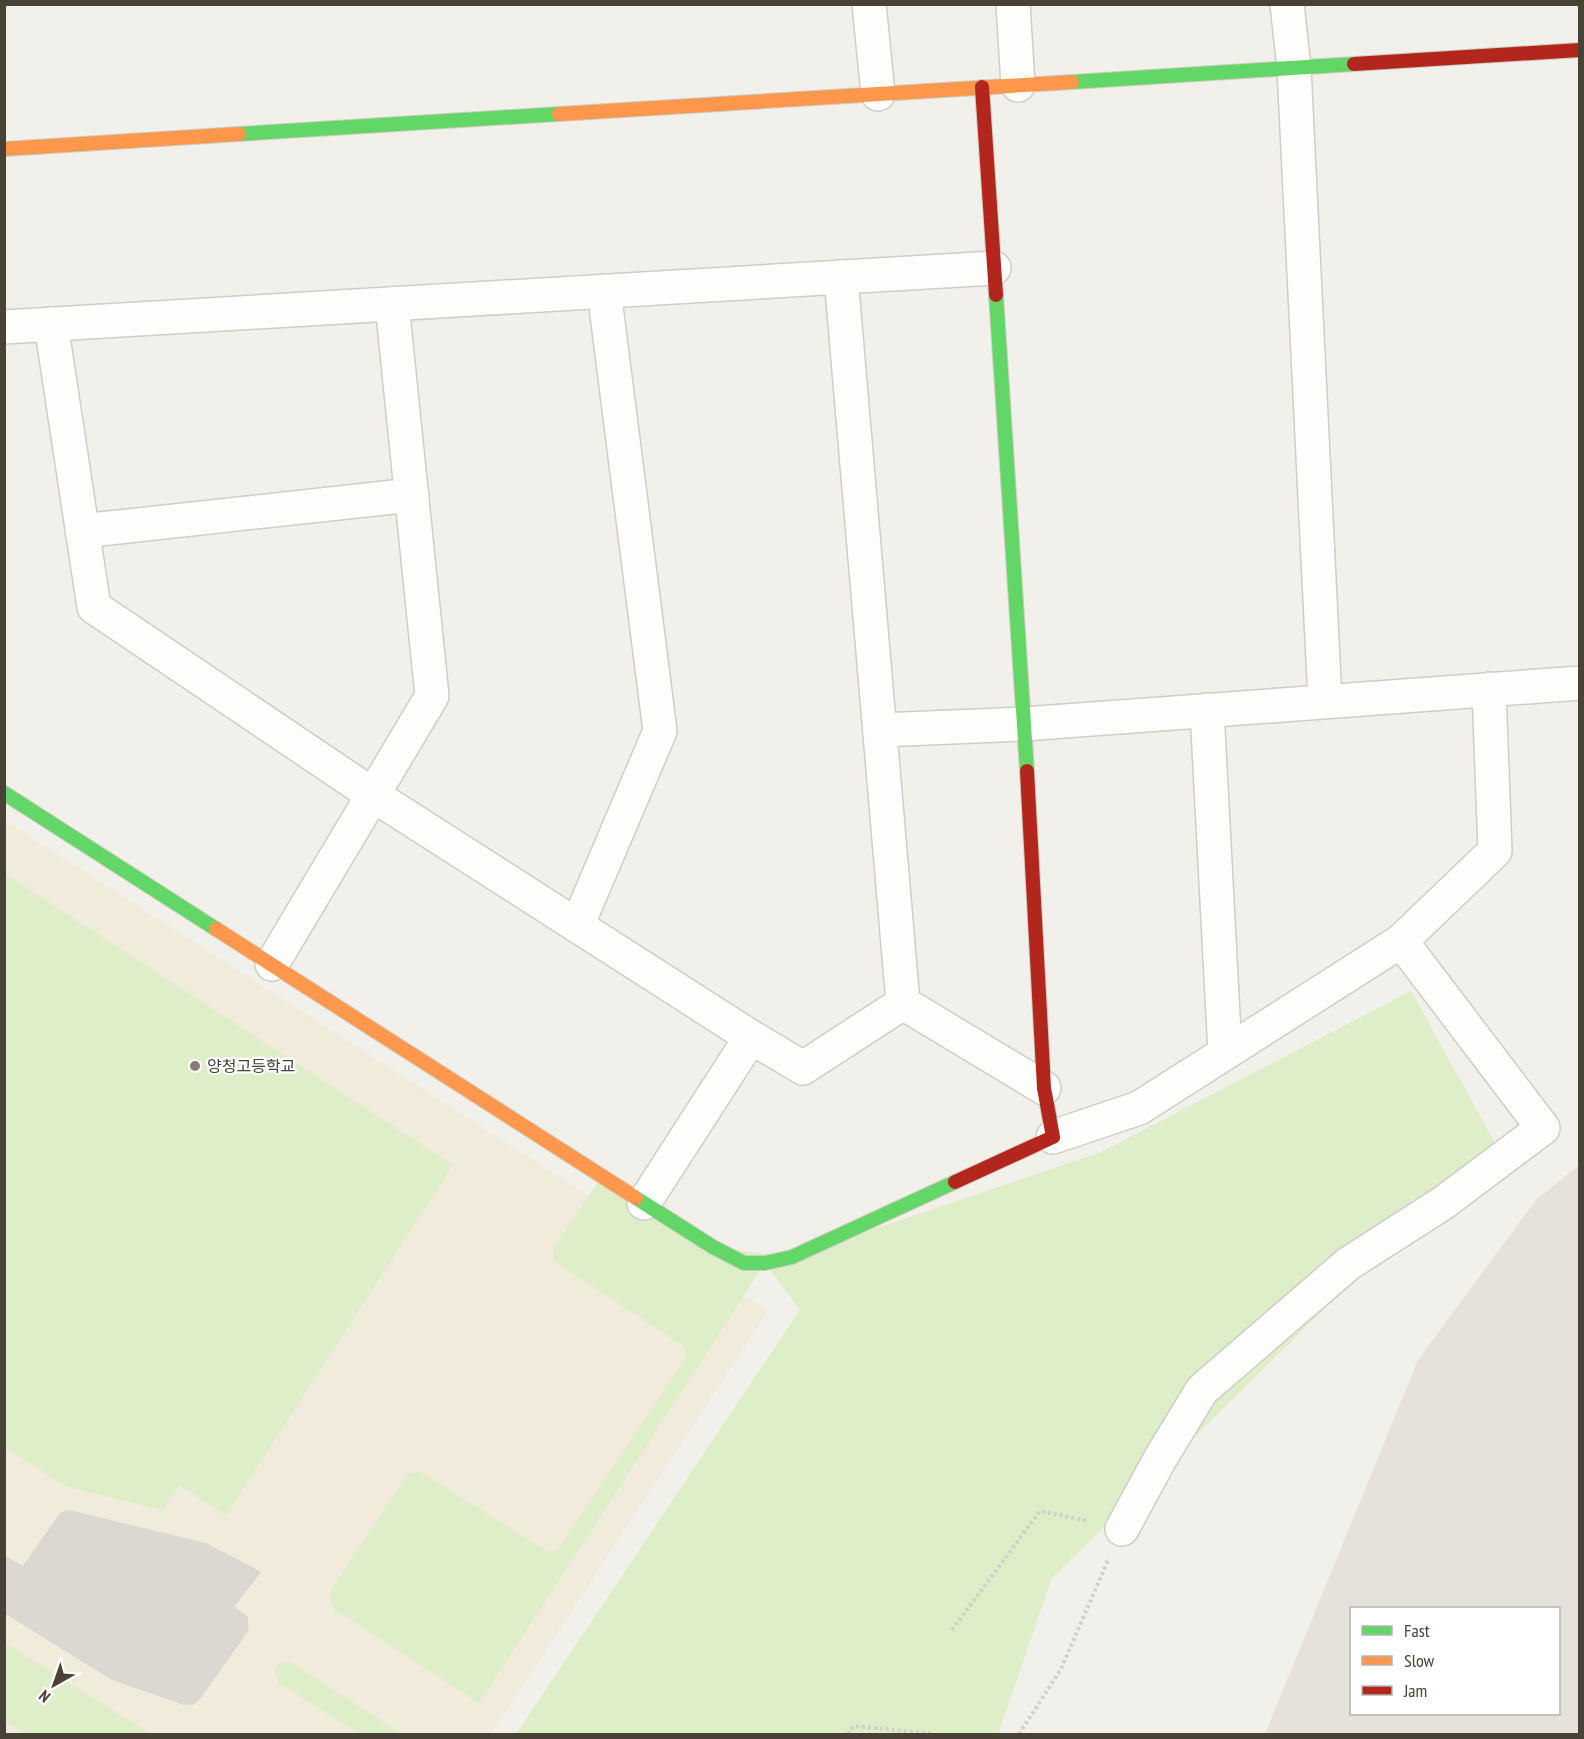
<svg xmlns="http://www.w3.org/2000/svg" width="1584" height="1739" font-family="'PT Sans Narrow','Noto Sans KR',sans-serif">
  <rect width="100%" height="100%" fill="#f2f0ea"/>
  <path fill="#e5e1db" fill-rule="evenodd" d="M 1579,1165 L 1579,1734 L 1265,1734 L 1418,1360 L 1536,1200 ZM 1352,1608 L 1558,1608 L 1558,1714 L 1352,1714 Z"/>
  <polygon fill="#f0ebdb" points="4,820 768,1311 491,1734 5,1734"/>
  <g fill="#deeec8">
    <polygon points="5,874 453,1165 226,1515 179,1485 163,1510 65,1486 5,1447"/>
    <polygon points="1411,991 1500,1152 1321,1312 1052,1578 998,1734 516,1734 800,1310 765,1263 479,1703 334,1609 330,1600 332,1589 408,1474 419,1471 548,1552 557,1551 685,1359 686,1352 682,1345 557,1263 553,1257 554,1248 602,1176 713,1247 792,1257 1101,1152"/>
    <polygon points="4,1643 5,1643 151,1734 26,1734 5,1721"/>
    <polygon points="282,1661 290,1662 402,1734 360,1734 279,1683 275,1669"/>
  </g>
  <polygon fill="#dbd8d2" stroke="#dad7cf" stroke-width="1.5" points="70,1511 206,1544 260,1572 233,1607 247,1617 248,1630 199,1699 193,1704 183,1704 112,1679 4,1612 4,1556 23,1567 61,1513"/>
  <g fill="none" stroke-linecap="round" stroke-linejoin="round">
    <defs>
      <g id="street">
        <polyline points="869,4 878,94"/>
        <polyline points="1013,4 1018,85"/>
        <polyline points="1287,4 1294,68 1325,701"/>
        <polyline points="841,277 903,1003 1044,1088"/>
        <polyline points="51,324 94,607 373,795 751,1037"/>
        <polyline points="4,327 994,268"/>
        <polyline points="82,531 412,495"/>
        <polyline points="1207,710 1225,1053"/>
        <polyline points="880,730 1024,724 1580,683"/>
        <polyline points="577,926 660,731 604,291"/>
        <polyline points="272,964 432,696 392,304"/>
        <polyline points="1053,1137 1139,1108 1401,941 1495,851 1489,689"/>
        <polyline points="644,1203 751,1037 803,1068 903,1003"/>
        <polyline points="1122,1529 1160,1459 1202,1390 1348,1264 1443,1203 1543,1128 1401,941"/>
      </g>
      <g id="fast">
        <polyline points="1072,82 1354,64"/>
        <polyline points="239,134 559,114"/>
        <polyline points="996,295 1027,771"/>
        <polyline points="4,793 216,929"/>
        <polyline points="636,1198 713,1247 744,1263 765,1263 792,1257 955,1182"/>
      </g>
      <g id="slow">
        <polyline points="559,114 1072,82"/>
        <polyline points="4,149 239,134"/>
        <polyline points="216,929 636,1198"/>
      </g>
      <g id="jam">
        <polyline points="1354,64 1580,50"/>
        <polyline points="982,87 996,295"/>
        <polyline points="955,1182 1053,1137 1044,1088 1027,771"/>
      </g>
    </defs>
    <use href="#street" stroke="#d0cdc7" stroke-width="36"/>
    <use href="#fast" stroke="#d1cdc0" stroke-width="16"/>
    <use href="#slow" stroke="#d1cdc0" stroke-width="16"/>
    <use href="#jam" stroke="#d1cdc0" stroke-width="16"/>
    <g stroke="#d2d0ca" stroke-width="4" stroke-dasharray="3 3" stroke-linecap="butt">
      <polyline points="952,1630 1040,1511 1088,1521"/>
      <polyline points="848,1734 854,1726 934,1734"/>
      <polyline points="1019,1734 1061,1669 1109,1558"/>
    </g>
    <use href="#street" stroke="#fdfdfc" stroke-width="33"/>
    <use href="#fast" stroke="#63d668" stroke-width="14"/>
    <use href="#slow" stroke="#ff974d" stroke-width="14"/>
    <use href="#jam" stroke="#b3261e" stroke-width="14"/>
  </g>
  <circle fill="#847e74" stroke="#fff" stroke-width="2" cx="195" cy="1066" r="6"/>
  <g text-anchor="middle" dominant-baseline="central" stroke-width="4.5" stroke-linejoin="round" paint-order="stroke">
    <g font-size="16" fill="#484135" stroke="#fff" text-anchor="start">
      <text x="207" y="1066">양청고등학교</text>
    </g>
  </g>
  <rect width="1584" height="1739" fill="none" stroke="#484135" stroke-width="12"/>
  <rect x="1350" y="1607" width="210" height="108" fill="#ffffff" stroke="#b6b3ae" stroke-width="1.5"/>
  <rect x="1362" y="1626" width="30" height="9" fill="#63d668" stroke="#b6b3ae" stroke-width="1.5"/>
  <text x="1404" y="1637" font-size="18" fill="#484135">Fast</text>
  <rect x="1362" y="1656" width="30" height="9" fill="#ff974d" stroke="#b6b3ae" stroke-width="1.5"/>
  <text x="1404" y="1667" font-size="18" fill="#484135">Slow</text>
  <rect x="1362" y="1686" width="30" height="9" fill="#b3261e" stroke="#b6b3ae" stroke-width="1.5"/>
  <text x="1404" y="1697" font-size="18" fill="#484135">Jam</text>
  <g transform="translate(54 1685) rotate(220)" stroke="#ffffff" stroke-width="4.5" paint-order="stroke">
  <path d="M0-4.5L10 22L0 15L-10 22Z" fill="#484135"/>
  <text y="-9" font-size="16" font-weight="bold" text-anchor="middle" fill="#484135">N</text>
  </g>
</svg>
